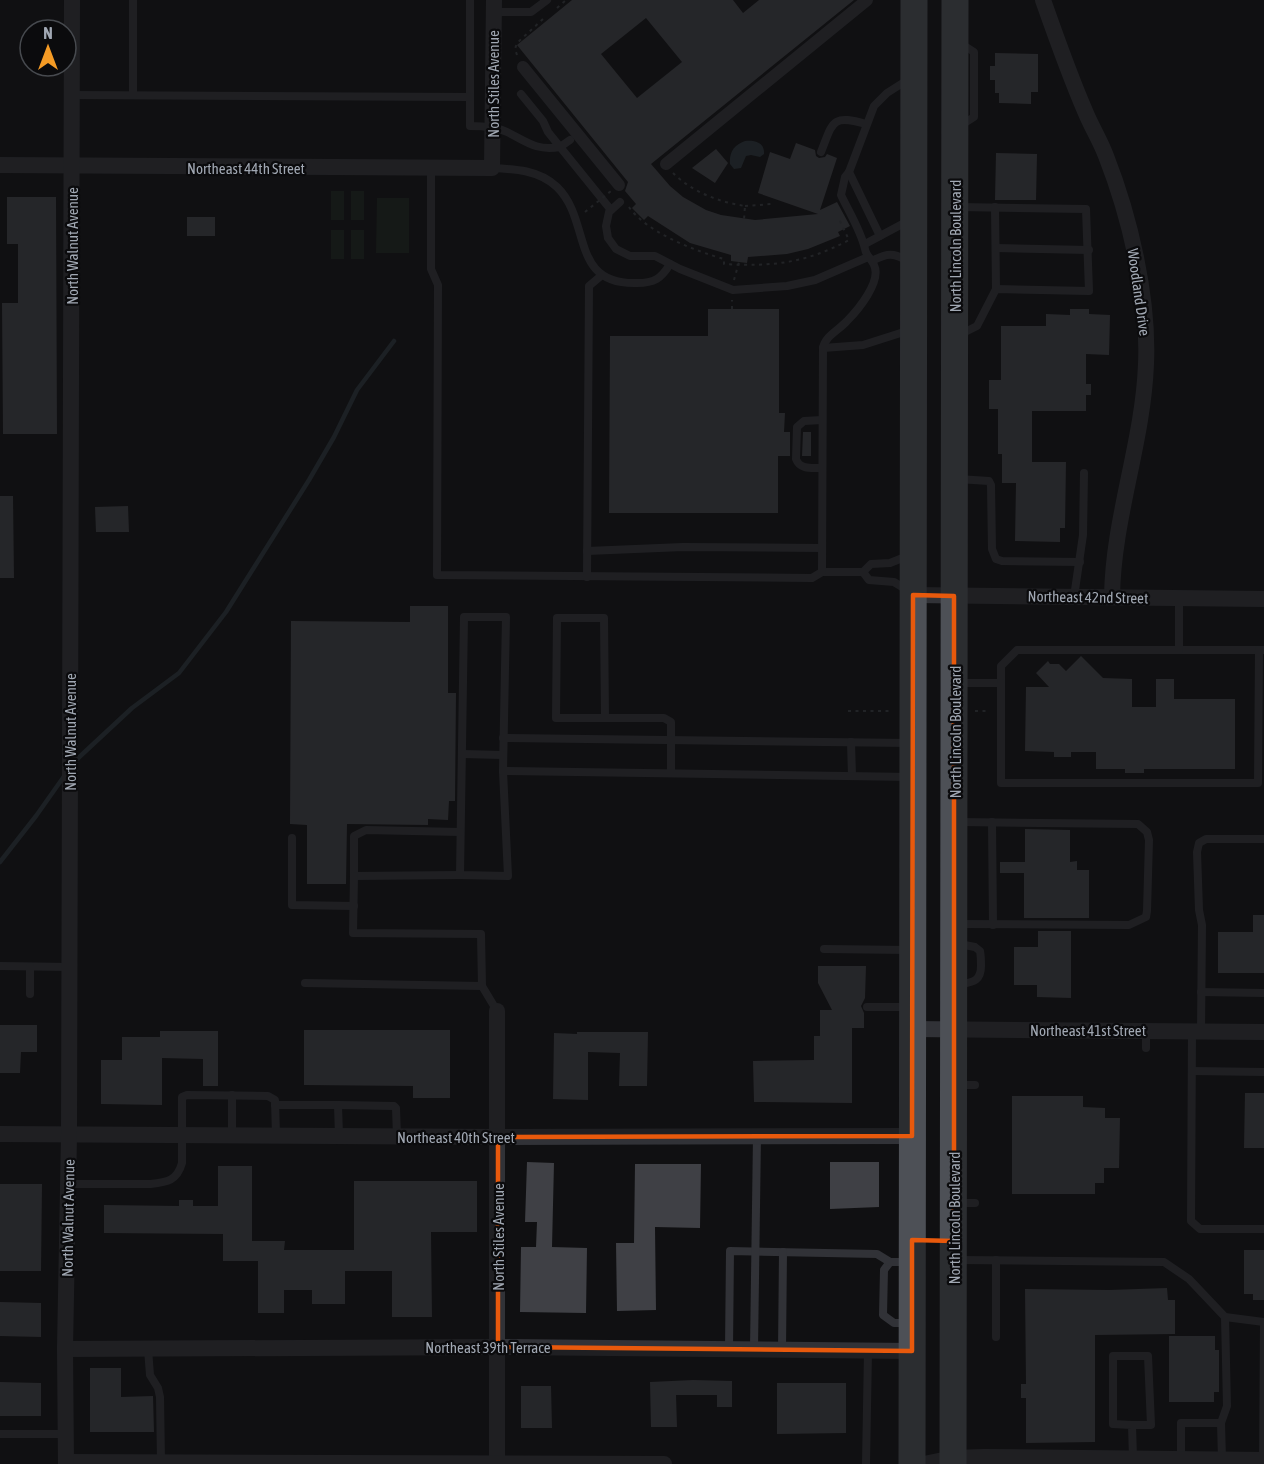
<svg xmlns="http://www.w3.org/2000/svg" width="1264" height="1464" font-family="'Asap Condensed',sans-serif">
  <rect width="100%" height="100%" fill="#101012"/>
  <g fill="#1c241d">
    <rect x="331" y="191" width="13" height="29"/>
    <rect x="351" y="191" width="13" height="29"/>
    <polygon points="377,198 409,198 409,253 376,253"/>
    <rect x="331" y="230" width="13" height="29"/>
    <rect x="351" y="230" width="13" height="29"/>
  </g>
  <path fill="#2a343a" d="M 745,141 C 754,140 765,142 764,154 L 760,157 L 751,155 L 746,156 L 741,168 L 734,169 L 730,164 C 729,152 734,145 745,141 Z"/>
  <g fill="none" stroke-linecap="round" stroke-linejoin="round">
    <g stroke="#2a343a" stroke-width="4.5">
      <polyline points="75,761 132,708 179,673 226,612 309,480 334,437 357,390 394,341"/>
      <polyline points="0,862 36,816 65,775"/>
    </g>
  </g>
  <g fill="#3f4045" fill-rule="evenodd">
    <path d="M 572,0 L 733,0 L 743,13 L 759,0 L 854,0 L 651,164 L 670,186 L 683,197 L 706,210 L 721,215 L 755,220 L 818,214 L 758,193 L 770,152 L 790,159 L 796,143 L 815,150 L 816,156 L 819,158 L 825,157 L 827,154 L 837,158 L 820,210 L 837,202 L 850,226 L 838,232 L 840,236 L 808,249 L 787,254 L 748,257 L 747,263 L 731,261 L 731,255 L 690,243 L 648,216 L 644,220 L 632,208 L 636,204 L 625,191 L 628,182 L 517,45 ZM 646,18 L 682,62 L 637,98 L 601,54 Z"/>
    <polygon points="995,53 1038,54 1038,92 1031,92 1031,104 999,103 999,93 995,93 995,80 990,80 990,66 995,66"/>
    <polygon points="716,149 728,163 715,183 692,168"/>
    <polygon points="996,153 1037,154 1036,200 995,200"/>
    <polygon points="7,197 56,197 57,434 3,434 2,303 18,303 18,244 7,244"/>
    <rect x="187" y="217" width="28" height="19"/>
    <polygon points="708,309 779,309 779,413 785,413 784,432 790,432 790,456 778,456 778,513 609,513 610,336 708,336"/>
    <polygon points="1070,309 1089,309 1089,314 1110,315 1109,355 1086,354 1086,384 1091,384 1091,395 1086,395 1086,411 1032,411 1032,462 1066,462 1065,528 1060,528 1060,542 1015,541 1016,483 1002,483 1002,454 998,454 998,409 989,409 989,380 1001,380 1001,326 1046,326 1046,314 1070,315"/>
    <polygon points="803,432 811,432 811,456 802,456"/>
    <polygon points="0,496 13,496 14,578 0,578"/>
    <polygon points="128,506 129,532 96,532 95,507"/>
    <polygon points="410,606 448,606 448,693 456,693 455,801 449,801 448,820 428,819 428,825 347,824 346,884 307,884 307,825 290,824 291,621 410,622"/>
    <polygon points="1081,656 1103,678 1132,679 1132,707 1156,707 1156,679 1174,679 1174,699 1235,699 1235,769 1144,769 1144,773 1125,773 1125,769 1096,769 1096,752 1071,752 1071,757 1054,757 1054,752 1025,751 1026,687 1049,687 1036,673 1048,661 1050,664 1059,664 1066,671"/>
    <polygon points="1025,829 1070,830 1070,862 1077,861 1077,870 1089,870 1089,918 1024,918 1024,873 1000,873 1000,862 1025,862"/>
    <polygon points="1253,915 1264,915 1264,973 1218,973 1218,932 1253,932"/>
    <polygon points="1038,931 1071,931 1071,998 1037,997 1037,985 1014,985 1014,947 1038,947"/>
    <polygon points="818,966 866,966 865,998 861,1006 864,1013 864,1028 852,1028 852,1103 754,1102 753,1061 814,1060 814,1036 820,1036 820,1010 832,1010 818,983"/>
    <polygon points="0,1025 37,1025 37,1052 21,1052 20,1073 0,1073"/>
    <polygon points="304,1030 450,1030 450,1098 413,1098 413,1086 304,1085"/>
    <polygon points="160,1031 218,1031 218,1086 203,1086 203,1059 162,1058 162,1105 101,1104 101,1060 122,1060 122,1037 160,1037"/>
    <polygon points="577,1032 648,1032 647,1086 619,1086 620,1053 588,1052 588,1100 553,1099 554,1033 577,1034"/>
    <polygon points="1245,1093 1264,1093 1264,1148 1244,1148"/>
    <polygon points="1012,1096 1083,1096 1083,1107 1105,1108 1105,1118 1120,1118 1119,1168 1104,1168 1104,1183 1095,1183 1095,1194 1012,1194"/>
    <polygon points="527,1162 554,1163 552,1247 587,1248 586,1313 520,1312 521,1247 536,1247 537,1222 525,1222"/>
    <polygon points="830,1162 879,1162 879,1207 830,1209"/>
    <polygon points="635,1164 701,1164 700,1228 655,1227 656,1310 617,1311 616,1243 634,1243"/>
    <polygon points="218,1166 252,1166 252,1241 285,1241 284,1250 354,1250 354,1181 477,1181 477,1232 431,1232 432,1317 392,1317 392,1271 345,1271 345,1304 312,1304 312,1290 284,1290 284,1313 258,1313 258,1261 223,1261 223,1234 104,1233 104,1205 179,1206 179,1200 193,1200 193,1206 218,1206"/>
    <polygon points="0,1184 42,1184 41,1271 0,1271"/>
    <polygon points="1244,1250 1264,1250 1264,1300 1253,1300 1253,1294 1244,1294"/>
    <polygon points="1167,1288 1168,1300 1175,1300 1175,1334 1095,1335 1095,1442 1026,1443 1026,1398 1021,1398 1021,1384 1026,1384 1025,1289 1109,1290"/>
    <polygon points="0,1302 41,1303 41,1337 0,1336"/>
    <polygon points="1169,1336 1215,1336 1215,1350 1219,1350 1219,1392 1214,1392 1214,1402 1169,1402"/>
    <polygon points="90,1368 121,1368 121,1397 153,1396 154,1432 90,1432"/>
    <polygon points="693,1380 732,1381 732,1407 717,1407 717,1395 676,1395 677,1427 651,1427 650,1382"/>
    <polygon points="0,1382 41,1383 41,1416 0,1416"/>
    <polygon points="777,1383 846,1383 846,1433 777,1434"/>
    <polygon points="521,1386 551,1386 552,1428 521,1428"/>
  </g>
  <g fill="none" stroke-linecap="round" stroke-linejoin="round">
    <g stroke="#373a3e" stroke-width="2" stroke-dasharray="3 4.5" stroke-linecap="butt">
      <polyline points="557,8 566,0"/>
      <polyline points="517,55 515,49 517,43 543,19"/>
      <path d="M 673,173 C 692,192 719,202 745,206 L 744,220"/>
      <polyline points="745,206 772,204"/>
      <path d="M 629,207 C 646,232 695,251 724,259 L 724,264 C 772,267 806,263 849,240 L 838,217"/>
      <polyline points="734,280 739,262"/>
      <polyline points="732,309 732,300"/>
      <polyline points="848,711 893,711"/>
      <polyline points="975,711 990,711"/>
    </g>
    <g stroke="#313237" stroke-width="8">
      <path d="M 470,0 L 470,126 C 481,126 497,127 507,132 C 527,142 536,151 560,147 L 570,140"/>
      <polyline points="494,12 531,12 547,0"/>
      <polyline points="960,43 974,52 974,117 960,126"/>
      <polyline points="521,94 543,121 548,132 611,210"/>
      <polyline points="72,95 470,97"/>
      <polyline points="133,95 133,0"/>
      <path d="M 821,152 C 833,122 831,114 866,124"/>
      <polyline points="431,168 431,269 438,285 437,575 812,578 822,572 863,572 871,564 890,563 910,555"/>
      <path d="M 492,168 C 515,169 539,170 557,187 C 592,221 569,285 637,283 C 654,283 661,279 670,264"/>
      <polyline points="620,202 609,212 606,226 608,238 616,249 630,256 655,256 680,269 733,290 787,286 815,280 868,257"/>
      <polyline points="958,207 1086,209 1089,291 996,289 977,326 959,335"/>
      <polyline points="995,207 996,289"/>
      <polyline points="880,236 849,172 874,106 887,93 909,79"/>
      <polyline points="865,244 908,221"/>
      <polyline points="996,248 1089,250"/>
      <path d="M 872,261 C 887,253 894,252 909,262"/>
      <polyline points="823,348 863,345 910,330"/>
      <path d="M 822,468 C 812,468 800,470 796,459 L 797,427 L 804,421 L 822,420"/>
      <polyline points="958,479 989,481 991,485 992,549 996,559 1002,561 1080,562"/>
      <polyline points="587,551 683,547 822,548"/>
      <path d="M 822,572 L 823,348 C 825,336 839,330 847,321 C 858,310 882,281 874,265 C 872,259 866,256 865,249 C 861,231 849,212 841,195 L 845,177 L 849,172"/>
      <polyline points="863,572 869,580 894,582 907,590"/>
      <polyline points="587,577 589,286 602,275"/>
      <polyline points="1074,597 1083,535 1084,473"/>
      <polyline points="1179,598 1179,650 1264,650"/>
      <polygon points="464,617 506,617 503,771 508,876 460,875"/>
      <polyline points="959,683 1001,683 1001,666 1017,650 1179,650"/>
      <polyline points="1001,683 1001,783 1258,783 1259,650"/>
      <polyline points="605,718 604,618 557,618 556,718 664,718 671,722 671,773"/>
      <polyline points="503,738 909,743"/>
      <polyline points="851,742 852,776"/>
      <polyline points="462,754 503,755"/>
      <polyline points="503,771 911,777"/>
      <polyline points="992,822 993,925"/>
      <polyline points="292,838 292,905 354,906"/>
      <polyline points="460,875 354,876 354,836 366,830 460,832"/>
      <polyline points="956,924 1129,925 1146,917 1147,911 1149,840 1147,832 1138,824 958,822"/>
      <polyline points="824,949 909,950"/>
      <polyline points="0,966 70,967"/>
      <polyline points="30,967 30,994"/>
      <polyline points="305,983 482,986 481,934 353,933 354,876"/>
      <path d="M 958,985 C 972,982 981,982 981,966 C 981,960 981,956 980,951 L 975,947 L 959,944"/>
      <polyline points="482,986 497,1011"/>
      <polyline points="1201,992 1264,993"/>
      <polyline points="867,1007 909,1007"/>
      <polyline points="1146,1031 1146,1048"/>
      <polyline points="1192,1031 1191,1221 1200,1229 1264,1229"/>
      <polyline points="1201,1031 1202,925 1199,910 1197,852 1199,843 1206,839 1264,839"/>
      <polyline points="1192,1071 1264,1072"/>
      <polyline points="957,1085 975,1085"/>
      <polyline points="232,1095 232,1136"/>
      <polyline points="275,1105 338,1105 339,1136"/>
      <polyline points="338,1105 394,1106 396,1108 397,1136"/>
      <path d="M 68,1184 L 150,1184 C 167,1182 177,1181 182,1163 L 182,1097 L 187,1095 L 268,1096 L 275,1100 L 276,1136"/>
      <polyline points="958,1203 975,1203"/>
      <polyline points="958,1260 1164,1262 1189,1279 1225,1317 1264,1322"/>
      <polyline points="890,1262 884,1270 883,1315 894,1323 909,1323"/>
      <polyline points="996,1337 996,1260"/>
      <polyline points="148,1349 150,1375 158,1388 160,1397 161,1462"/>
      <polyline points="729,1349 730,1251 877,1254 890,1262 908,1262"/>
      <polyline points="754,1349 757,1136"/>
      <polyline points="782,1350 783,1252"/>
      <polyline points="1221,1423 1227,1406 1225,1317"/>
      <polyline points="1132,1425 1113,1424 1113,1356 1148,1356 1151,1425 1132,1425 1133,1458"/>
      <polyline points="0,1434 66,1434"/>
      <polyline points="1181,1459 1181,1423 1221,1423 1222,1459"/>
      <polyline points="1263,1460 1264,1322"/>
      <polyline points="866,1464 868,1351"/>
    </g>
    <g stroke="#313237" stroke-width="12">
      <polyline points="523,67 619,185"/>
      <polyline points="666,164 867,0"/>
    </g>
    <g stroke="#313237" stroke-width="16">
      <path d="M 1043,0 C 1056,37 1069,74 1085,111 C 1091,126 1100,140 1106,156 C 1130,217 1149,298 1146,364 C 1143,443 1113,518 1112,597"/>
      <polyline points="0,165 492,168 494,0"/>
      <polyline points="913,595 1264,599"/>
      <polyline points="497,1011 497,1464"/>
      <polyline points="912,1029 1264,1032"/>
      <polyline points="0,1134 498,1137 912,1136"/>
      <polyline points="65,1349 498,1347 912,1351"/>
      <polyline points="66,1462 664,1464"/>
      <polyline points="66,1464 65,1349 69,1135 72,0"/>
      <polyline points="924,1464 953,1458 984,1457 1264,1460"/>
    </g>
    <g stroke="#4d5056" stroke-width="27">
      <polyline points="912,1464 914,0"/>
      <polyline points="953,1464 955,0"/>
    </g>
    <polyline stroke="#373a3e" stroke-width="2" stroke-dasharray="3 4.5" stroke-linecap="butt" points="585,212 611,191"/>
  </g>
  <path d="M0 0H1264V1464H0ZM 913,595 L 954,596 L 954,1241 L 912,1240 L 912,1351 L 498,1347 L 498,1137 L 912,1136 Z" fill="#101012" fill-opacity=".55" fill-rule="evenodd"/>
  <path fill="none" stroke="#e8590c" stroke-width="4.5" stroke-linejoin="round" d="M 913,595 L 954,596 L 954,1241 L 912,1240 L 912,1351 L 498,1347 L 498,1137 L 912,1136 Z"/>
  <g text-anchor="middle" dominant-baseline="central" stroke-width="4.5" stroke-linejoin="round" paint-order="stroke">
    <g font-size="15" fill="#a1a8b3" stroke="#0b0b0d">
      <text transform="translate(493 84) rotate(-90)">North Stiles Avenue</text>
      <text x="246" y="168">Northeast 44th Street</text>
      <text transform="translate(72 246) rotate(-90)">North Walnut Avenue</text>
      <text transform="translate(955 246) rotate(-90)">North Lincoln Boulevard</text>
      <text transform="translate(1139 292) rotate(82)">Woodland Drive</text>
      <text transform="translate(1088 597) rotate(1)">Northeast 42nd Street</text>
      <text transform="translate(70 732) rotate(-90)">North Walnut Avenue</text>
      <text transform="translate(955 732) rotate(-90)">North Lincoln Boulevard</text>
      <text x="1088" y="1030">Northeast 41st Street</text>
      <text x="456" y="1137">Northeast 40th Street</text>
      <text transform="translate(68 1218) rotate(-89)">North Walnut Avenue</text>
      <text transform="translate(954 1218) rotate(-90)">North Lincoln Boulevard</text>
      <text transform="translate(498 1237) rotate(-90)">North Stiles Avenue</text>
      <text x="488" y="1347">Northeast 39th Terrace</text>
    </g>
  </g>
  <g transform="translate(48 48)"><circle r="28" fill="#0b0b0d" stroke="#474a4f" stroke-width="1.5"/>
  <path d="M0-4.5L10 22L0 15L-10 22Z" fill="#f59b25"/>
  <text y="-9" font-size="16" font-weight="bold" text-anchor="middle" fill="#a1a8b3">N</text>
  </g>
</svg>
